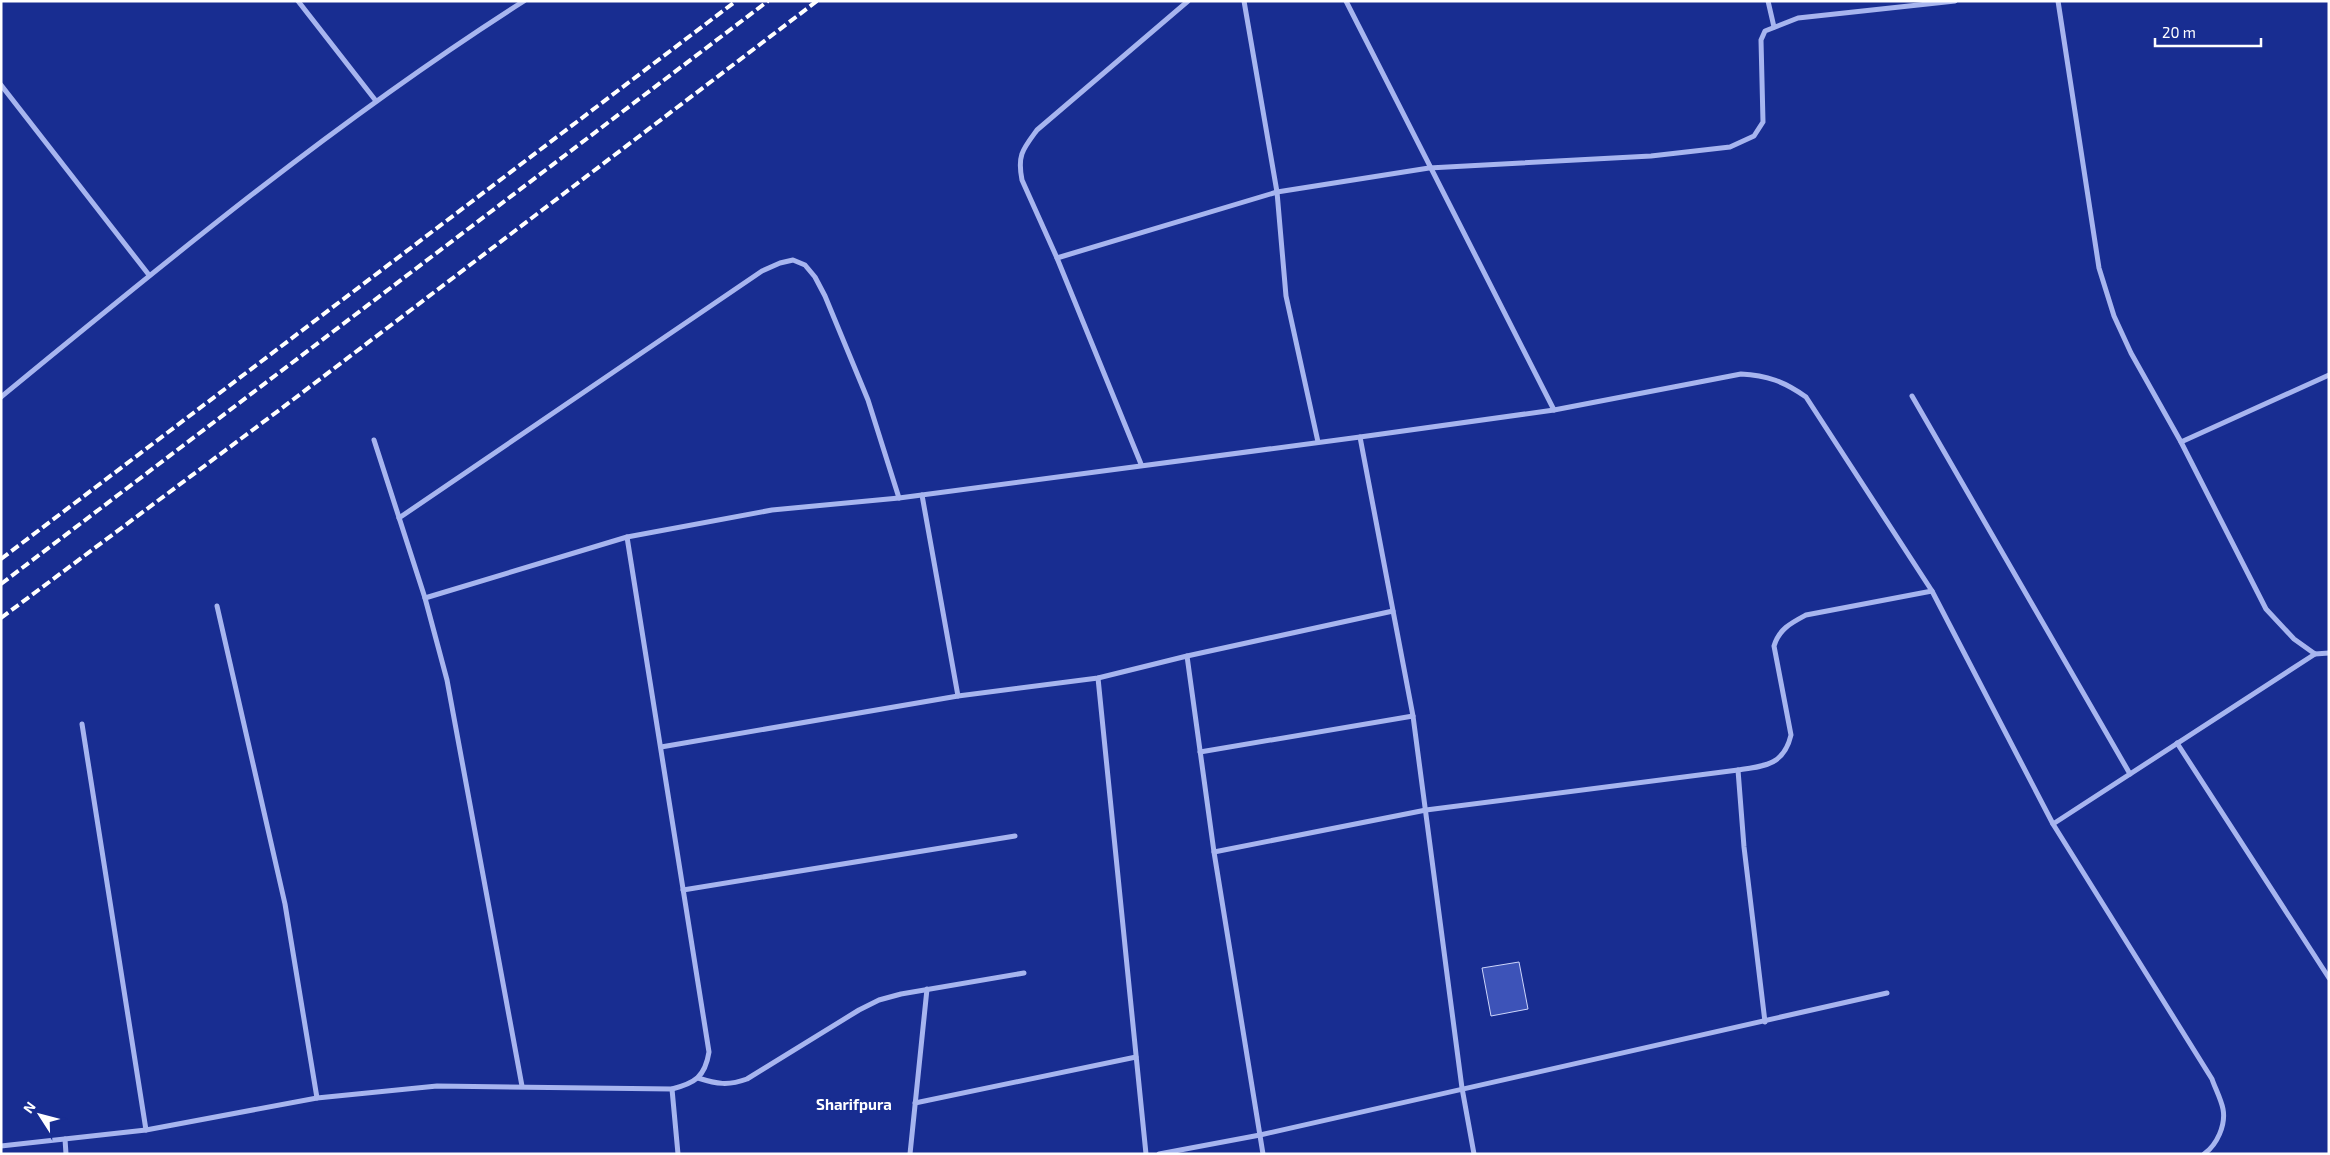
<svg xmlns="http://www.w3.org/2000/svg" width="2330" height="1155" font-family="'Exo 2',sans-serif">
  <rect width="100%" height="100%" fill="#182d91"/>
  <polygon fill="#3d53b8" stroke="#ced6fb" points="1519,962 1528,1009 1491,1016 1482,968"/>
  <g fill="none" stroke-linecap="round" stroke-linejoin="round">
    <g stroke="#a7b5ef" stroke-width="5">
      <polyline points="298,1 376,101"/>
      <polyline points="1244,1 1277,192 1286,296 1318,442"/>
      <polyline points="1346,1 1554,410"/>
      <polyline points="1768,1 1774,27"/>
      <polyline points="2058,1 2099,268 2114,316 2131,353 2181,442 2266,609 2294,639 2315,654 2329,653"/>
      <polyline points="1,85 149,275"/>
      <polyline points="1057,258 1277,192 1429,168 1651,156 1730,147 1754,136 1763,122 1761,40 1765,31 1798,18 1955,1"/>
      <polyline points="1912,396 2130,774"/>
      <path d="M 1,397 C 170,258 340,118 524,1"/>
      <polyline points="374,440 425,598 447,680 522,1086"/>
      <polyline points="2181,442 2329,375"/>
      <path d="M 1141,464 L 1057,258 L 1022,180 C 1017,155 1023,149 1037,130 L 1188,1"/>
      <polyline points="922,495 958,696 1098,678 1187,656 1393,611"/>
      <polyline points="399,518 762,271 780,263 793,260 805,265 815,277 825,296 868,400 899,498"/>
      <polyline points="425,598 627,537 772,510 899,498 1360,437"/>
      <polyline points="217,606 285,904 317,1098"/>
      <polyline points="1187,656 1214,852 1263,1154"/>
      <polyline points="1098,678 1146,1154"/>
      <polyline points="82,724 146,1130"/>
      <polyline points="2177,743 2329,978"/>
      <polyline points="661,747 958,696"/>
      <polyline points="1200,752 1413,716"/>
      <polyline points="2053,824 2315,654"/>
      <polyline points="1214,852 1426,810 1738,770"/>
      <polyline points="683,890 1015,836"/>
      <path d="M 1765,1022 L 1744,847 L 1738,770 C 1765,766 1784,765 1791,735 L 1774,646 C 1779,629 1791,623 1806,615 L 1932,591"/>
      <path d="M 698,1078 C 717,1084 728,1086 747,1079 L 859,1010 L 879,1000 L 901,994 L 1024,973"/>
      <polyline points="672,1089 678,1154"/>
      <polyline points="915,1103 1136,1057"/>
      <polyline points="65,1139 66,1154"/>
      <path d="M 1,1146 L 146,1130 L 317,1098 L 437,1086 L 672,1089 C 695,1083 705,1077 709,1052 L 627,537"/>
      <polyline points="910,1154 927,989"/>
      <polyline points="1159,1154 1260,1135 1887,993"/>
      <path d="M 1474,1154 L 1462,1088 L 1413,716 L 1360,437 L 1554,410 L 1741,374 C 1767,375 1785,382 1806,397 L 1932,591 L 2053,824 L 2212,1079 C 2215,1088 2221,1099 2223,1109 C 2226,1125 2217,1145 2204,1154"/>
    </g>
    <g stroke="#fff" stroke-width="4" stroke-dasharray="9 4" stroke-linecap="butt">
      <polyline points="1,559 736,1"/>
      <polyline points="1,584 768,1"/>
      <polyline points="1,618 282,408 817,1"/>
    </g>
  </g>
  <g text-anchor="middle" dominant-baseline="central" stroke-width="4" stroke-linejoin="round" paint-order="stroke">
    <g font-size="15" font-weight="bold" fill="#fff" stroke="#182d91">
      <text x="854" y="1104">Sharifpura</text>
    </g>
  </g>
  <rect width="2330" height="1155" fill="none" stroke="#ffffff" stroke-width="5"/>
  <g transform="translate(40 1115) rotate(306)" stroke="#182d91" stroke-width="4" paint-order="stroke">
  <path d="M0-4L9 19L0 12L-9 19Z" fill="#ffffff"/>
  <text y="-8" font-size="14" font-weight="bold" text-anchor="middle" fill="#ffffff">N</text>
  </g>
  <path d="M2155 38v8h106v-8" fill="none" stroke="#ffffff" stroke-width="2.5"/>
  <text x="2162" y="38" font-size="15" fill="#ffffff" stroke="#182d91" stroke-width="4" paint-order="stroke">20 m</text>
</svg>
